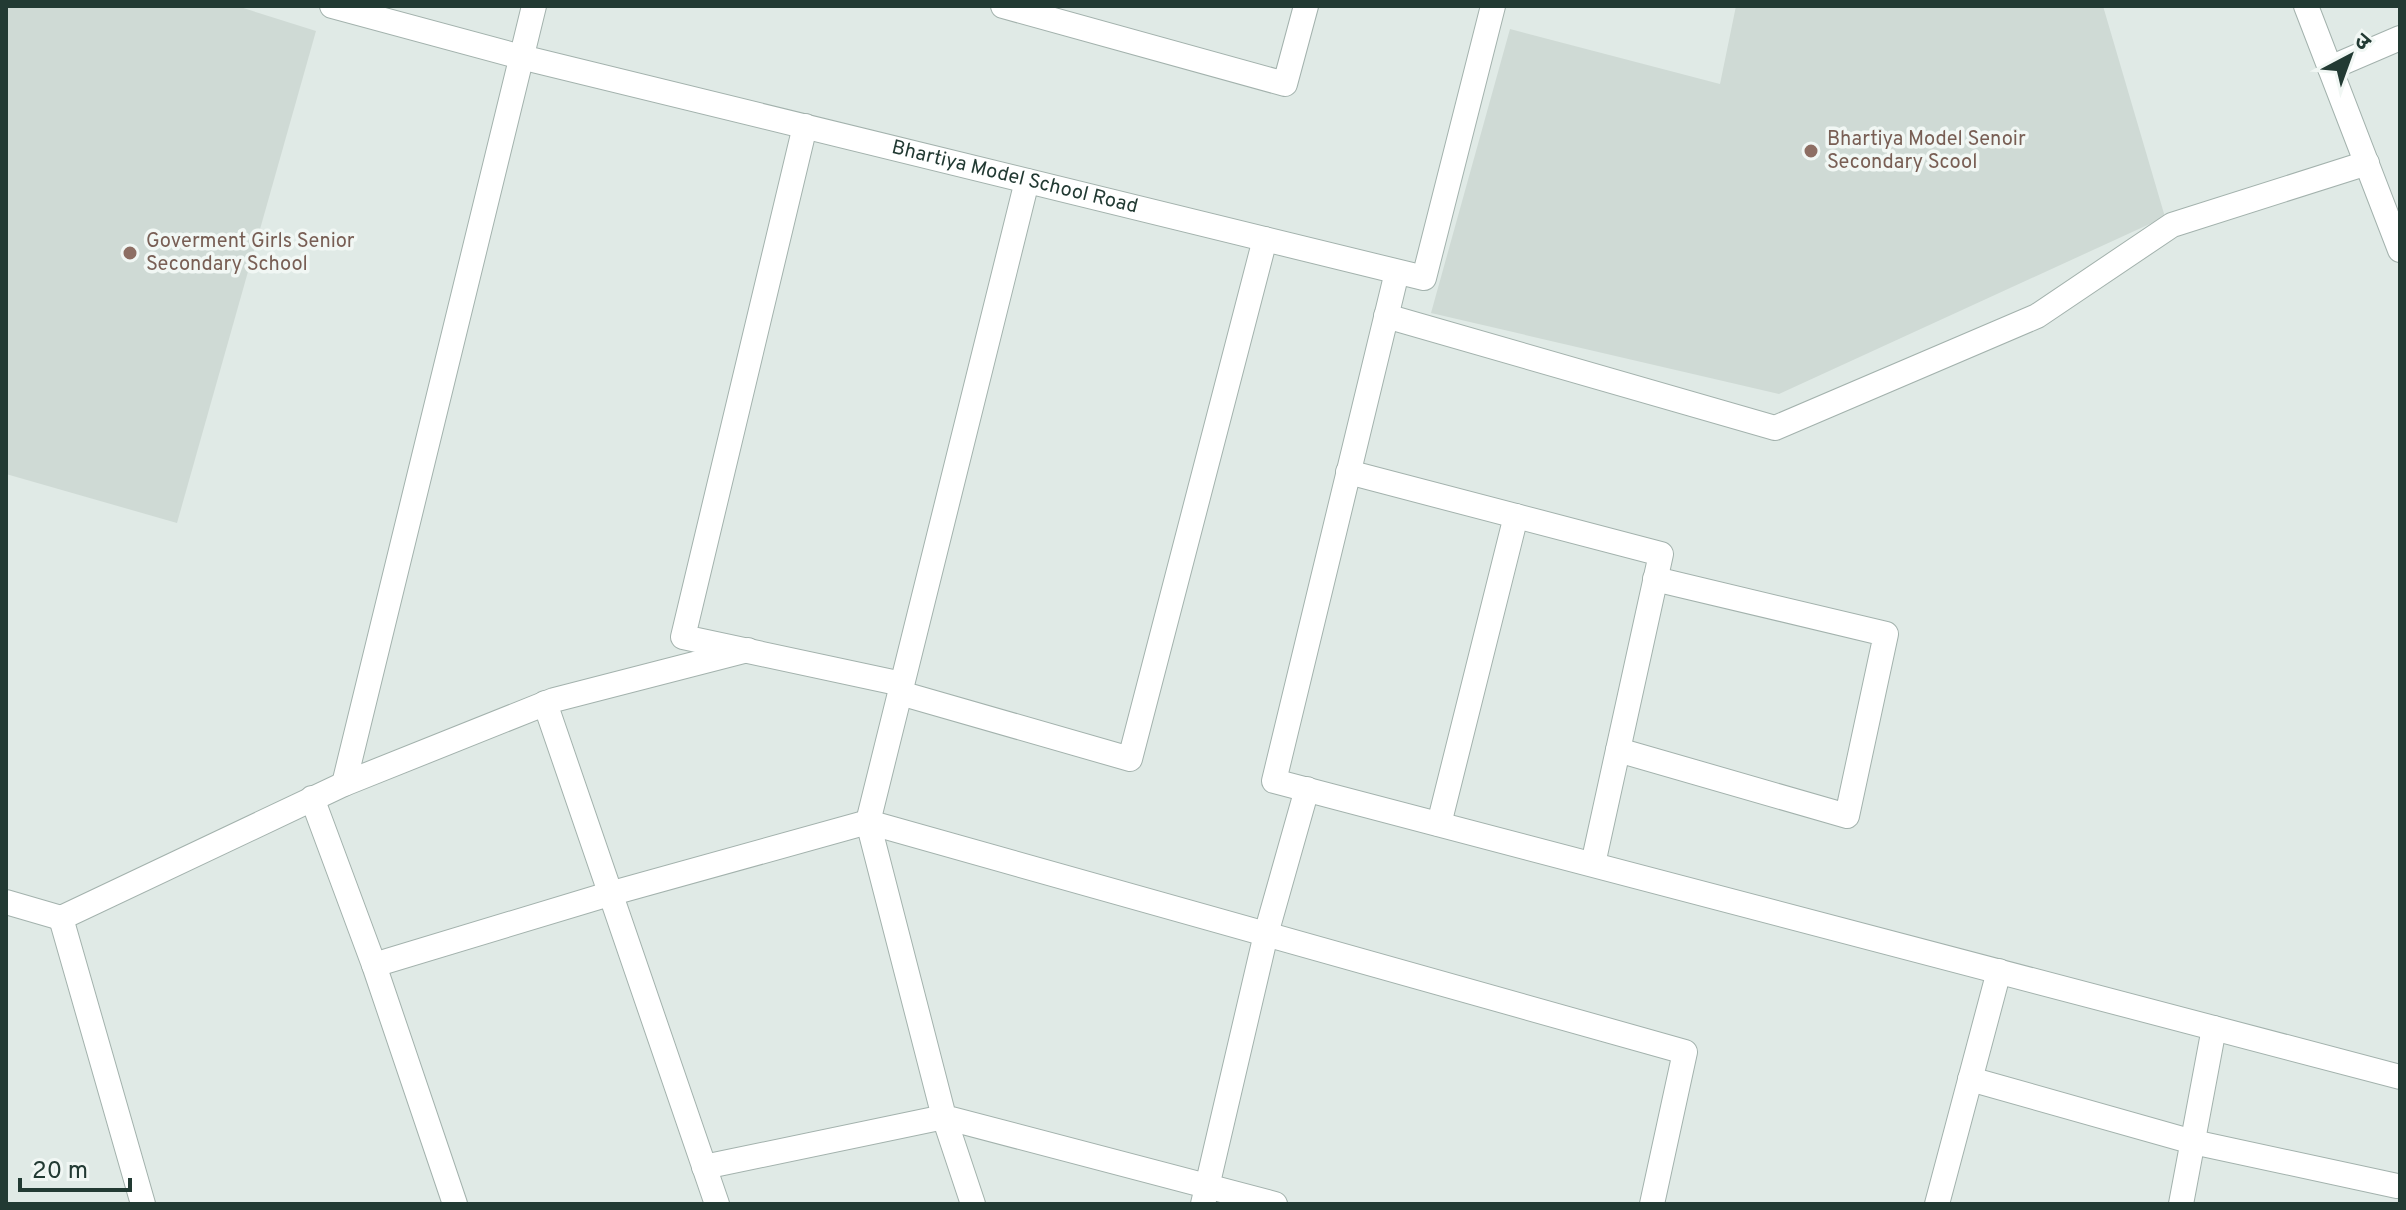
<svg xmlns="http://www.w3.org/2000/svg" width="2406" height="1210" font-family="Overpass,'Noto Sans Devanagari',sans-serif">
  <rect width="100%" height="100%" fill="#e0eae6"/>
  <g fill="#cfdad5">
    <polygon points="6,6 237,6 316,31 177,523 6,474"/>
    <polygon points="1736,6 2103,6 2165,217 1779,394 1431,313 1510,29 1720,84"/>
  </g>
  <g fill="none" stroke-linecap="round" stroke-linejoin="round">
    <defs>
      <g id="minor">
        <path id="s1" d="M 332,6 L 521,57 L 1424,278 L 1493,6"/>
        <polyline points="1003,6 1285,84 1306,6"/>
        <polyline points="2306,6 2400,250"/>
        <polyline points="2330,68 2400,38"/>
        <polyline points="805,126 683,637 902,684"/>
        <polyline points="1027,181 868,822 944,1117 1275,1204"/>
        <polyline points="1397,272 1274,781 2400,1077"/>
        <polyline points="1386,316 1775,428 2037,316 2172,225 2367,163"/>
        <polyline points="1348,472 1661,554 1593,864"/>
        <polyline points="900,693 1130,759 1265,239"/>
        <polyline points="545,703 717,1204"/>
        <polyline points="1618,750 1847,816 1886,634 1655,579"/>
        <polyline points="344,784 534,6"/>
        <polyline points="312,798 374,965 455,1204"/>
        <polyline points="1439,824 1516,516"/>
        <polyline points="6,902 61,918 344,784 554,700 748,650"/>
        <polyline points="61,918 143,1204"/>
        <polyline points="374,965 609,894 868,822 1685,1052 1652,1204"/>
        <polyline points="1970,1079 2193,1142 2397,1186"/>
        <polyline points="704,1167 944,1117 973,1204"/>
        <polyline points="1203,1204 1266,934 1307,789"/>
        <polyline points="1937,1204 1999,971"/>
        <polyline points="2181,1204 2214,1028"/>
      </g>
    </defs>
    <use href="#minor" stroke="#a3b2ad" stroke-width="26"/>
    <use href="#minor" stroke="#fff" stroke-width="24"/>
  </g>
  <g fill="#8d6e63" stroke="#f1f7f4" stroke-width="3">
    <circle cx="1811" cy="151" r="8"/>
    <circle cx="130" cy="253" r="8"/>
  </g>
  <g text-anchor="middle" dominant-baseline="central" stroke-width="7" stroke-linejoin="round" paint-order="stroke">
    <g font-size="20" fill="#785e54" stroke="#f1f7f4" text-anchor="start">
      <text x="1827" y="140">Bhartiya Model Senoir<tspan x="1827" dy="23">Secondary Scool</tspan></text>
      <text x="146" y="242">Goverment Girls Senior<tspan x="146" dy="23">Secondary School</tspan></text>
    </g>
    <g font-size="20" fill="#223a33" stroke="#f1f7f4">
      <text stroke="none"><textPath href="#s1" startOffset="704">Bhartiya Model School Road</textPath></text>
    </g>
  </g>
  <rect width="2406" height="1210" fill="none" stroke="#223a33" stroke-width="16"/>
  <g transform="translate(2350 56) rotate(41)" stroke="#f1f7f4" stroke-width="6" paint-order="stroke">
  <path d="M0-6L14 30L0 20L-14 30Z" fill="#223a33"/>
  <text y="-12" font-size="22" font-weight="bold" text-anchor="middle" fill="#223a33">उ</text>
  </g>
  <path d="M20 1178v12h110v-12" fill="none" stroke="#223a33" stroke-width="4"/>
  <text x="32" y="1178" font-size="24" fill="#223a33" stroke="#f1f7f4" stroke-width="6" paint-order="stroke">20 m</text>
</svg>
